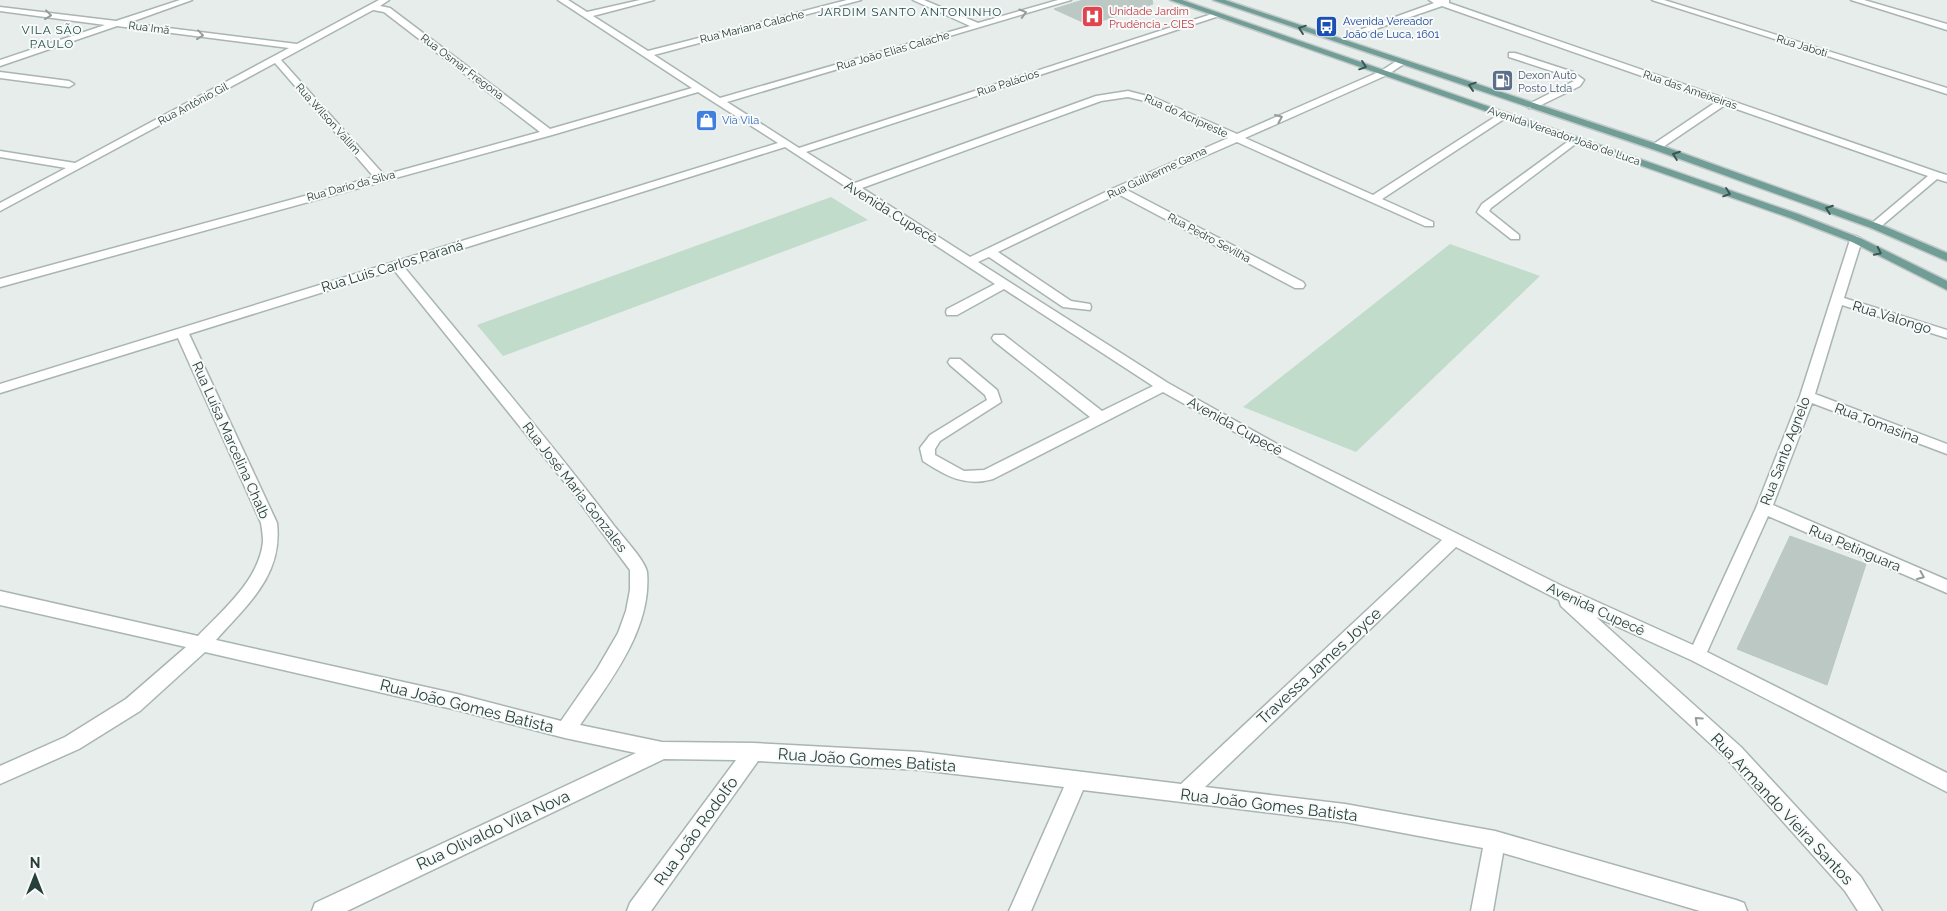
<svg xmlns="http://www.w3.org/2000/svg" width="1947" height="911" font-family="Raleway,sans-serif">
  <rect width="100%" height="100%" fill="#e6edeb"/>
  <g fill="#c2dccb">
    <polygon points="831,197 868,220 503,356 477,325"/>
    <polygon points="1450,244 1540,276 1356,452 1243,407"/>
  </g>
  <g fill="#bcc8c4" stroke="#b9c7c2">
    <polygon points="1083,0 1152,0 1153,4 1089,25 1054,9"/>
    <polygon points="1790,536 1866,564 1827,685 1737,649"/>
  </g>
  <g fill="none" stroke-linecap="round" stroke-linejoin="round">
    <defs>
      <g id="minor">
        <path d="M 180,0 L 192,0 L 128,23 L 297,44 L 379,0 L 389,0 L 380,6 L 390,8 L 550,129 L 692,88 L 558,0 L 568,0 L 587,12 L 640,0 L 654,0 L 593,16 L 648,51 L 847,0 L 861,0 L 654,55 L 720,98 L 970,26 L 913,0 L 924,0 L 978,23 L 1058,0 L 1071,0 L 727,102 L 799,148 L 1215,13 L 1222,15 L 806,152 L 855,183 L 1096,96 L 1128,91 L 1155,98 L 1237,134 L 1381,71 L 1398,60 L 1404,60 L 1404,64 L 1387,75 L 1245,138 L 1373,195 L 1501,113 L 1507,113 L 1507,117 L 1382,199 L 1433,222 L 1433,226 L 1425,226 L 1237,142 L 1127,190 L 1303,282 L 1305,285 L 1303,288 L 1295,288 L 1118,194 L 998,252 L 1071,301 L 1090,304 L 1091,307 L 1090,310 L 1063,307 L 989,257 L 978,262 L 1168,383 L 1277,444 L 1562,586 L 1693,645 L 1756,508 L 1800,396 L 1850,240 L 1856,236 L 1860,238 L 1862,240 L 1844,298 L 1947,330 L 1947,338 L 1842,305 L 1815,394 L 1947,444 L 1947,454 L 1812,403 L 1773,505 L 1947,580 L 1947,593 L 1768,516 L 1707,652 L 1947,773 L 1947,792 L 1691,660 L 1596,617 L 1741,747 L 1861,877 L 1882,911 L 1858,911 L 1845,891 L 1727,759 L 1561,606 L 1559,600 L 1456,547 L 1205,787 L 1345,804 L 1495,831 L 1736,900 L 1744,903 L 1747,911 L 1700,911 L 1503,853 L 1493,911 L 1471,911 L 1483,848 L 1345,822 L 1083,790 L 1031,911 L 1009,911 L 1064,787 L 921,770 L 758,761 L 651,911 L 627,911 L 630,903 L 736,760 L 664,759 L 347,911 L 312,911 L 315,903 L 636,753 L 565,738 L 457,710 L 205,652 L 140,711 L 79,749 L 0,784 L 0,766 L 65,737 L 126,699 L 186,647 L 0,605 L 0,591 L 198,636 C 223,610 259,580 263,542 C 263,536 262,529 261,523 L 178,338 L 0,393 L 0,384 L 778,143 L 698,92 L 552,135 L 0,287 L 0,279 L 374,177 L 275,63 L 0,211 L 0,203 L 66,168 L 0,157 L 0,151 L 75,163 L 289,48 L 117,26 L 0,66 L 0,60 L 105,25 L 0,11 L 0,7 L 116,21 ZM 373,10 L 384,12 L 540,132 L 384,175 L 281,60 ZM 1128,97 L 1149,102 L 1228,138 L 1114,188 L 970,257 L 862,188 L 1101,101 ZM 785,147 L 995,284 L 947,309 L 946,312 L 947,315 L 957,315 L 1004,289 L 1153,386 L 1102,411 L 1004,335 L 994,335 L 992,338 L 994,341 L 1090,417 L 984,470 L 964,471 L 935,455 L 935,449 L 940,441 L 1001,402 L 997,390 L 960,359 L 950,359 L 948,362 L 950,365 L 985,395 L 987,400 L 930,435 L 920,448 L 923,461 C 946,476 965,487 993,479 L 1163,392 L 1267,450 L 1442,540 L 1181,784 L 921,752 L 753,743 L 662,742 L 580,725 C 610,681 652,629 647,572 C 645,560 620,534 612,523 C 545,435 474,352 404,267 ZM 394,270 L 566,484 L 630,570 L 630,590 L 626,611 L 618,633 L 597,669 L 561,721 L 457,694 L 216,640 C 248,604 283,575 277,523 L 189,334 Z"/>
        <polygon points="1429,0 1449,0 1449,3 1940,173 1947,175 1947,182 1937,179 1879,228 1871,228 1871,224 1928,176 1725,105 1660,149 1652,149 1652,145 1716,102 1442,6 1358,35 1351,33 1434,3"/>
        <polygon points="1652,0 1664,0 1947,88 1947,94"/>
        <polygon points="1851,0 1864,0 1947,24 1947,30"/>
        <polygon points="1509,53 1515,53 1573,72 1584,80 1580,86 1535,108 1529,108 1529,104 1574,81 1567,76 1509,57"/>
        <polygon points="0,72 69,81 74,84 69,87 0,78"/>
        <polygon points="1574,137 1579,140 1578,142 1491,208 1489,211 1519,235 1519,239 1511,239 1479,214 1477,212 1482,204"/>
      </g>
      <g id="major">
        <polygon points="1170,0 1182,0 1798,214 1860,238 1947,281 1947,290 1852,242 1790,218"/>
        <polygon points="1213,0 1225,0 1660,145 1879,224 1947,253 1947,261 1871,228 1652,149"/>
      </g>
    </defs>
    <use href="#minor" stroke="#a9b5b2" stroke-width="3"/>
    <use href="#major" stroke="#c3c9c8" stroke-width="3"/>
    <use href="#minor" fill="#fff" fill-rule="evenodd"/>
    <use href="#major" fill="#709e96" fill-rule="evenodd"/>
  </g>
  <defs><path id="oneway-chevron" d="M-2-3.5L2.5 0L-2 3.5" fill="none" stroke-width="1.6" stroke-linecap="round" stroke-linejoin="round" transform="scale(1.25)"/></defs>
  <g stroke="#939e9c">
    <use href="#oneway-chevron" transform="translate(1023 13) rotate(-16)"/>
    <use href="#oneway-chevron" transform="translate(48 15) rotate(7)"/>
    <use href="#oneway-chevron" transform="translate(200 35) rotate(7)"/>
    <use href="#oneway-chevron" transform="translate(1279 118) rotate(-23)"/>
    <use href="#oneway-chevron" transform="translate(1921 576) rotate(23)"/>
    <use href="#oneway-chevron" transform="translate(1698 720) rotate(-138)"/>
  </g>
  <g stroke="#395651">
    <use href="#oneway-chevron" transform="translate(1302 29) rotate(-161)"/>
    <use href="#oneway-chevron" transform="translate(1363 66) rotate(19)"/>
    <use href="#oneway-chevron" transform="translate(1472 86) rotate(-162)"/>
    <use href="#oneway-chevron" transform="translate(1676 155) rotate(-160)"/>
    <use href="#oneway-chevron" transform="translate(1727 193) rotate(19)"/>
    <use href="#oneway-chevron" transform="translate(1829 209) rotate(-160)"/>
    <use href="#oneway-chevron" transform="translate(1878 252) rotate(26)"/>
  </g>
  <defs>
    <symbol id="hospital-square" viewBox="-11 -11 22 22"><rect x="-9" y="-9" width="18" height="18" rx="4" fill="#e0444e" stroke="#f7faf9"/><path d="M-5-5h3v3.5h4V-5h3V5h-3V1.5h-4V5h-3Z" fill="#fff"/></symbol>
    <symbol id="bus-square" viewBox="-11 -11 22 22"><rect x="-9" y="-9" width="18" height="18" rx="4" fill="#1a4fb4" stroke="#f7faf9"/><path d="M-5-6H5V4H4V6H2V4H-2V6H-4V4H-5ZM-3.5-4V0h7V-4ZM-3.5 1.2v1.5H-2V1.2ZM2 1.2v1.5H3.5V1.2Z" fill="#fff"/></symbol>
    <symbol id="fuel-square" viewBox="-11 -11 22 22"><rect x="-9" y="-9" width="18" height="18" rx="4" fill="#5c6f8a" stroke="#f7faf9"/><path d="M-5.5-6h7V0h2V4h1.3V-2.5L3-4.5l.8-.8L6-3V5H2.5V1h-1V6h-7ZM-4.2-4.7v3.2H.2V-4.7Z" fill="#fff"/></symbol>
    <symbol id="shop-square" viewBox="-11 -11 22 22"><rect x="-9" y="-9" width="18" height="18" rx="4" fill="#3f7fe0" stroke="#f7faf9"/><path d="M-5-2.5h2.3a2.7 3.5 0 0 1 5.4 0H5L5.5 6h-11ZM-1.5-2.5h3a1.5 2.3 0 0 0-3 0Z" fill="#fff"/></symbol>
  </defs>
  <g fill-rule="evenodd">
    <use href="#hospital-square" x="1080" y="4" width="25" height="25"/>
    <use href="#bus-square" x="1314" y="14" width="25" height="25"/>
    <use href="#fuel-square" x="1490" y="68" width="25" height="25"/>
    <use href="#shop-square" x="694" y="108" width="25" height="25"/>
  </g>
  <g text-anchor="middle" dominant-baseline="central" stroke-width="4" stroke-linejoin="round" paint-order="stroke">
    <g font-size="11" fill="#be3a42" stroke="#f7faf9" text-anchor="start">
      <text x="1109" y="11">Unidade Jardim<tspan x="1109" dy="13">Prudência - CIES</tspan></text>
    </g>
    <g font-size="11" fill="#164399" stroke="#f7faf9" text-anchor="start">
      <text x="1343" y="21">Avenida Vereador<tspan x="1343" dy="13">João de Luca, 1601</tspan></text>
    </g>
    <g font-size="11" fill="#273e3a" stroke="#f7faf9">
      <text transform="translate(752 27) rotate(-14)">Rua Mariana Calache</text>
      <text transform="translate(149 28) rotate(7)">Rua Imã</text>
      <text transform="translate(1802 46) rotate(17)">Rua Jaboti</text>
      <text transform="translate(893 51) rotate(-16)">Rua João Elias Calache</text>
      <text transform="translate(462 67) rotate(37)">Rua Osmar Fregona</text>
      <text transform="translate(1008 83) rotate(-18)">Rua Palácios</text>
      <text transform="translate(1690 90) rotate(19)">Rua das Ameixeiras</text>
      <text transform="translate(193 104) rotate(-28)">Rua Antônio Gil</text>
      <text transform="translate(1186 116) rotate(24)">Rua do Acripreste</text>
      <text transform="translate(328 119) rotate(48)">Rua Wilson Vallim</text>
      <text transform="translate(1564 136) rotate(19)">Avenida Vereador João de Luca</text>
      <text transform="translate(1157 173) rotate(-25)">Rua Guilherme Gama</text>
      <text transform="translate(351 186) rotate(-15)">Rua Dario da Silva</text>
      <text transform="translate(1209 238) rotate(28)">Rua Pedro Sevilha</text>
    </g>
    <g font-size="11" fill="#4e5e75" stroke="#f7faf9" text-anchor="start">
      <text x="1518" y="75">Dexon Auto<tspan x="1518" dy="13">Posto Ltda</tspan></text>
    </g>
    <g font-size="11" fill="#366cbe" stroke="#f7faf9" text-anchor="start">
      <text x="722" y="120">Via Vila</text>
    </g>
    <g font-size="12" letter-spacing="1" fill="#254e48" stroke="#f7faf9">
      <text x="910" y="12">JARDIM SANTO ANTONINHO</text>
      <text x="52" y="30">VILA SÃO<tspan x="52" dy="14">PAULO</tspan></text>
    </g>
    <g font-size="14" fill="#273e3a" stroke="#f7faf9">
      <text transform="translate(891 212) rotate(32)">Avenida Cupecê</text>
      <text transform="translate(392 266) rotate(-17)">Rua Luis Carlos Paraná</text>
      <text transform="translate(1892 317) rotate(17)">Rua Valongo</text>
      <text transform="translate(1877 423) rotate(21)">Rua Tomasina</text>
      <text transform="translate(1235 426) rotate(29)">Avenida Cupecê</text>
      <text transform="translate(231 440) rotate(66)">Rua Luísa Marcelina Chalb</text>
      <text transform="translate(1785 451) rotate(-69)">Rua Santo Agnelo</text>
      <text transform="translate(575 487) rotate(52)">Rua José Maria Gonzales</text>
      <text transform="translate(1855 548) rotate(23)">Rua Petinguara</text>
      <text transform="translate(1596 609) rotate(25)">Avenida Cupecê</text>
    </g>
    <g font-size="16" fill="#273e3a" stroke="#f7faf9">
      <text transform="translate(1319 666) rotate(-43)">Travessa James Joyce</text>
      <text transform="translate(467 706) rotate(14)">Rua João Gomes Batista</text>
      <text transform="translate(867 760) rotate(4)">Rua João Gomes Batista</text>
      <text transform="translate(1269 805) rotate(7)">Rua João Gomes Batista</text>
      <text transform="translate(1782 809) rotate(47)">Rua Armando Vieira Santos</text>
      <text transform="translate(493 830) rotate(-25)">Rua Olivaldo Vila Nova</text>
      <text transform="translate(696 831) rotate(-54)">Rua João Rodolfo</text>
    </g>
  </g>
  <g transform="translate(35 876)" stroke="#f7faf9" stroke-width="4" paint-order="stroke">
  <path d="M0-4L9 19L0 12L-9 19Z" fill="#273e3a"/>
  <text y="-8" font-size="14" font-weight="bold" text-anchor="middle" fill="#273e3a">N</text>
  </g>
</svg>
